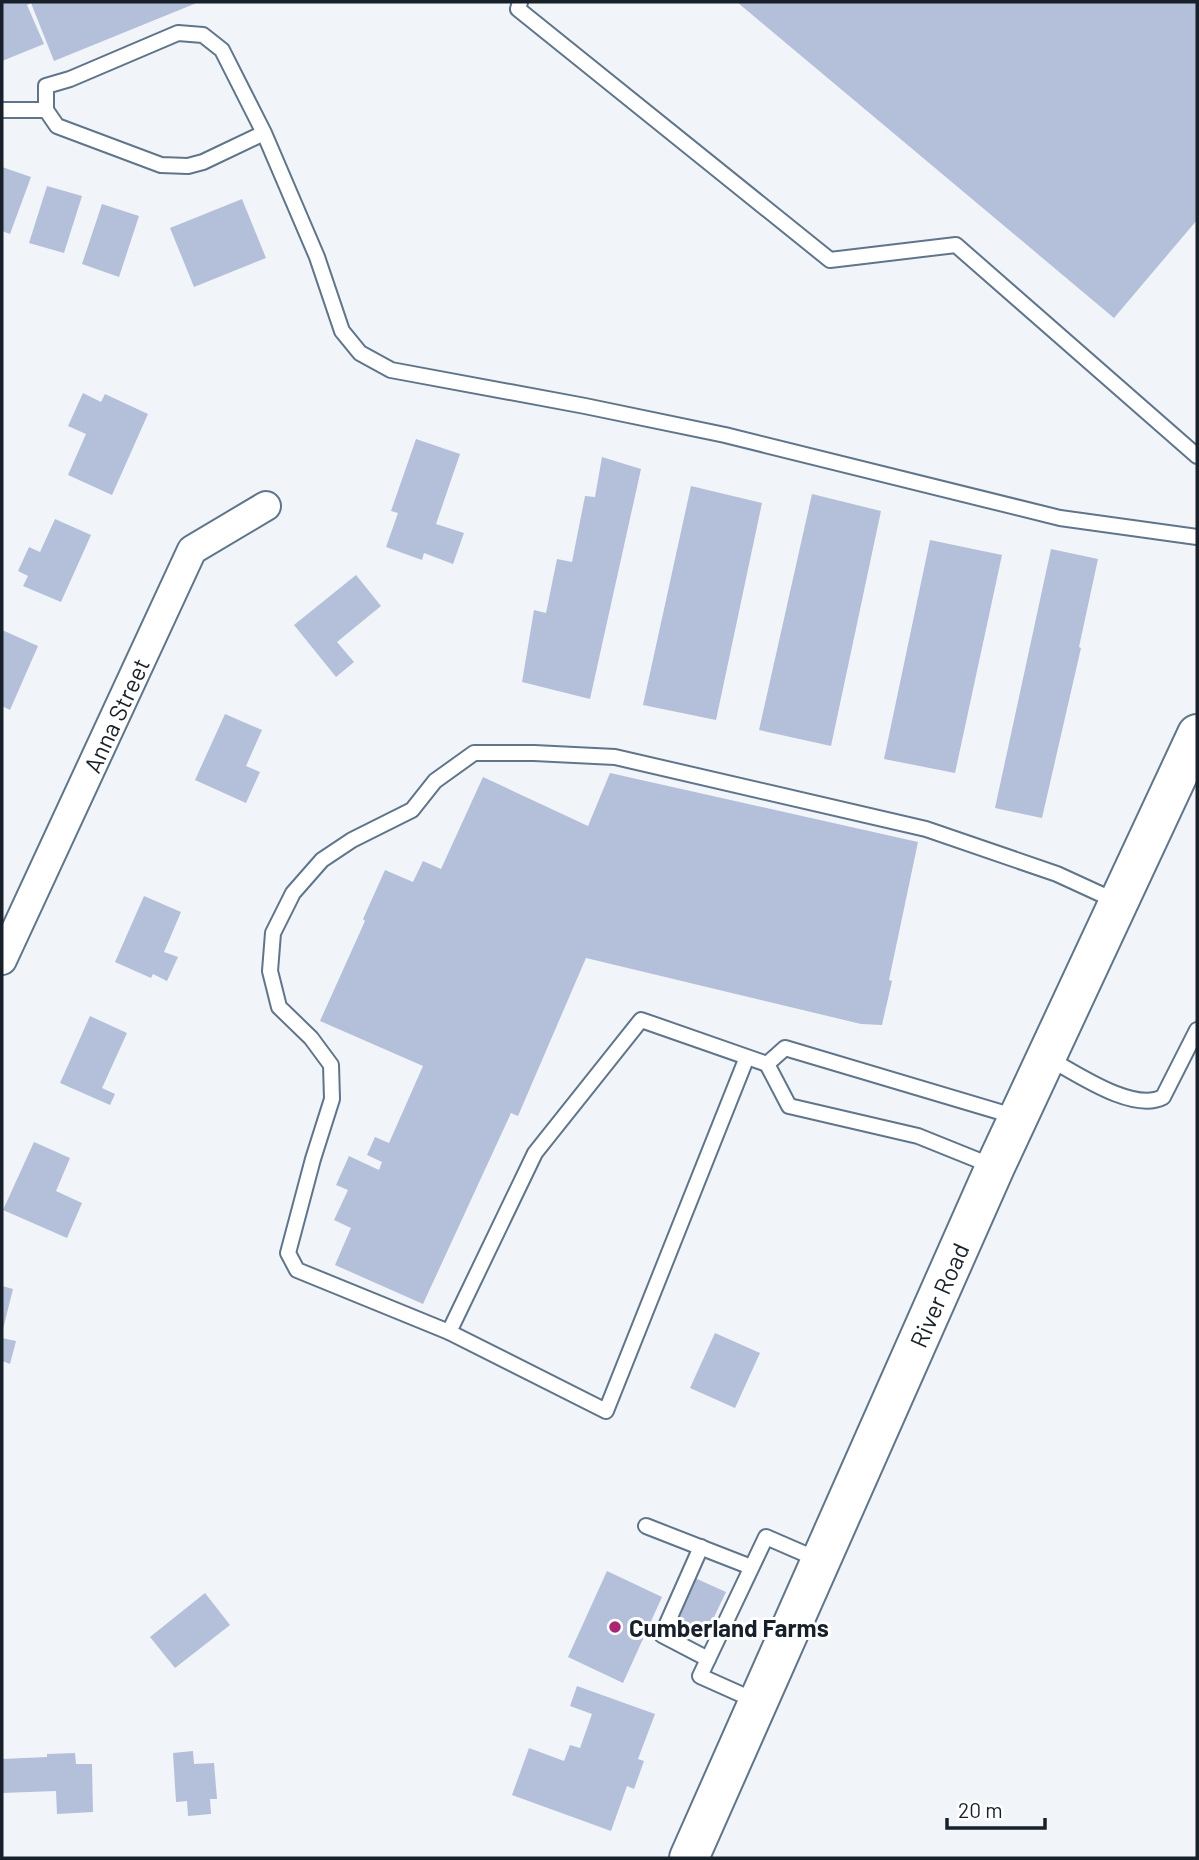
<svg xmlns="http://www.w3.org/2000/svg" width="1199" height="1860" font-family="Barlow,sans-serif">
  <rect width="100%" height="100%" fill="#f1f5fa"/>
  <g fill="#b4bfda">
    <polygon points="2,2 199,2 54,61 31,3 27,5 44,44 2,61"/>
    <polygon points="737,2 1197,2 1197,220 1114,318"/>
    <polygon points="2,167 31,177 10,234 2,231"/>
    <polygon points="47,186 82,196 64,253 29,243"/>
    <polygon points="242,199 266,258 194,287 170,228"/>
    <polygon points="102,204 139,216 119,277 82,264"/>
    <polygon points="83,393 101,402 105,394 148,414 112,495 68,475 86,434 68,426"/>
    <polygon points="416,439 460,454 436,524 464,533 453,564 424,553 422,560 386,547 398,513 391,511"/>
    <polygon points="602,457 641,469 590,699 522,682 534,610 546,613 557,559 572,562 585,496 595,497"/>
    <polygon points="691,486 762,503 716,720 643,705"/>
    <polygon points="812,494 881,511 831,746 759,730"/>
    <polygon points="55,519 91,535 61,602 23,586 28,576 18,571 29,547 40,552"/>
    <polygon points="930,540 1002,555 955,773 884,759"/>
    <polygon points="1051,549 1098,559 1079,647 1081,648 1042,818 995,808"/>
    <polygon points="356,575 381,606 337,642 354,662 336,677 294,625"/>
    <polygon points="2,630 38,646 10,710 2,706"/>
    <polygon points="225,714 262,730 246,766 260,772 246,803 195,780"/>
    <polygon points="610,773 918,842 889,980 892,981 882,1025 861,1024 586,958 518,1116 511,1113 423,1304 335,1265 351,1228 334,1220 348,1190 336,1185 349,1156 379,1170 382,1162 367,1155 375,1137 389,1143 423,1066 320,1021 365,921 363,919 385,870 413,882 423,861 441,869 483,777 588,826"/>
    <polygon points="144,896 181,912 164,952 178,957 167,981 153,974 151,978 115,962"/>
    <polygon points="90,1016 127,1033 102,1088 115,1094 110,1105 60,1083"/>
    <polygon points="34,1142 70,1158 56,1191 82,1203 67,1238 3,1210"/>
    <polygon points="2,1286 13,1289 3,1329 2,1329"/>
    <polygon points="715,1333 760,1353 735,1408 690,1388"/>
    <polygon points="2,1338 16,1341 10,1364 2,1361"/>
    <polygon points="607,1571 662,1597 623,1683 568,1657"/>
    <polygon points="695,1578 726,1592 705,1636 674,1622"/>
    <polygon points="205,1593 230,1625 175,1668 150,1637"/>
    <polygon points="577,1686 655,1714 638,1759 644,1761 634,1789 627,1786 611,1831 512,1795 529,1748 564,1761 570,1745 580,1748 592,1714 570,1706"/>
    <polygon points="193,1751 194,1764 214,1763 217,1799 210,1799 211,1814 188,1816 187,1801 176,1802 173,1753"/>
    <polygon points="75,1753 76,1764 92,1764 93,1812 57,1814 56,1791 2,1793 2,1759 47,1757 47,1754"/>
  </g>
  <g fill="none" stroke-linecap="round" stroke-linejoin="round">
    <defs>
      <g id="lane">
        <polyline points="520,2 518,9 830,260 956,245 1197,456"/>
        <polyline points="2,110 46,110"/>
        <polyline points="264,133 203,162 188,166 161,165 57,126 46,110 46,86 70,79 178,33 203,35 222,50 264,133 317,257 342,331 360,353 391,370 585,406 725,435 1060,518 1197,537"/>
        <polyline points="747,1057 606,1411 449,1332 535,1153 641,1020 767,1064"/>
        <path d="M 1048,1058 C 1076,1073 1133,1113 1163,1097 L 1197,1030"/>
        <polyline points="995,1167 918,1136 789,1106 767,1064 785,1048 1017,1117"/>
        <polyline points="449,1332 297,1270 288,1253 313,1159 332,1099 331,1065 311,1038 279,1007 270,971 273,933 293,893 322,860 352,840 412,810 435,781 474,753 534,753 615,757 926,829 1057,874 1118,902"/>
        <polyline points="646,1526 751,1567"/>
        <polyline points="701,1547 662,1635 708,1659"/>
        <polyline points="756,1701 700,1676 766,1537 819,1560"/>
      </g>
      <g id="street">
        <path id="s1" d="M 2,960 L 192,550 L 266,506"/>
      </g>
      <g id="secondary">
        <path id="s2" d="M 689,1858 L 995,1167 L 1197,734"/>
      </g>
    </defs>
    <use href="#lane" stroke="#60758a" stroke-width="18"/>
    <use href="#street" stroke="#60758a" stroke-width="32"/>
    <use href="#secondary" stroke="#60758a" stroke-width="42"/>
    <use href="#lane" stroke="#fff" stroke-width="14"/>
    <use href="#street" stroke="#fff" stroke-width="28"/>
    <use href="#secondary" stroke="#fff" stroke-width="38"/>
  </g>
  <circle fill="#a92672" stroke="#fff" stroke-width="2.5" cx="615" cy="1627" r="7"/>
  <g text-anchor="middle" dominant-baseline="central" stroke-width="6" stroke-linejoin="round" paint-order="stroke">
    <g font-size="24" fill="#182129" stroke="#fff">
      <text stroke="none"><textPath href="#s1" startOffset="270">Anna Street</textPath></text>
      <text stroke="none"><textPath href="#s2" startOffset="616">River Road</textPath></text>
    </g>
    <g font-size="24" font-weight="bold" fill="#182129" stroke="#fff" text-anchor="start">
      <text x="629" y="1627">Cumberland Farms</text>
    </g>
  </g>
  <rect width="1199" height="1860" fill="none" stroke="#182129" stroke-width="7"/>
  <path d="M947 1818v10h98v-10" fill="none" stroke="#182129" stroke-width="3.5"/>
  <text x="958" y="1818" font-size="21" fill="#182129" stroke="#ffffff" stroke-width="5" paint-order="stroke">20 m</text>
</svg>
